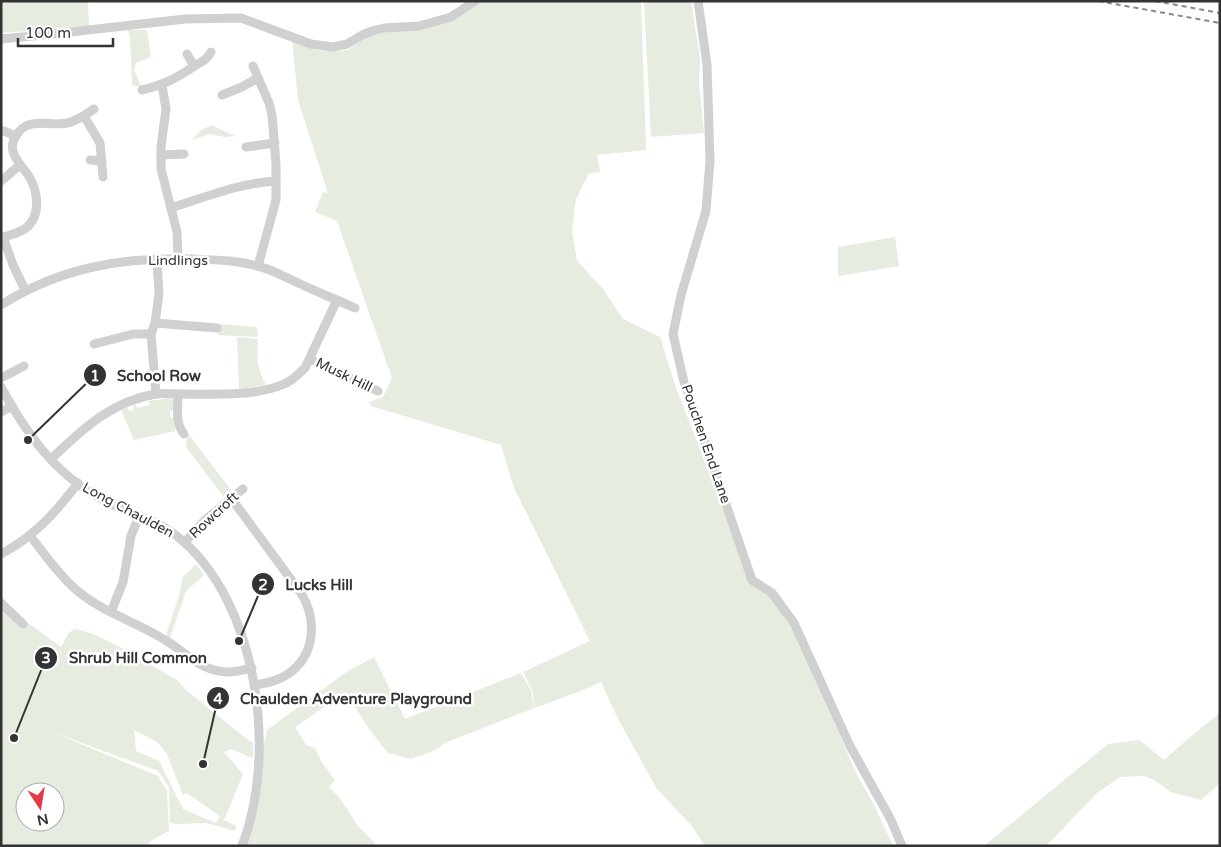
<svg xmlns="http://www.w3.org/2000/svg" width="1221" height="847" font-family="'Varela Round',sans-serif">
  <rect width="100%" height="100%" fill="#fff"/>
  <g fill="#e6ecdf" fill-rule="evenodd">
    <polygon points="1,1 88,1 89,26 1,33"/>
    <polygon points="482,1 641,1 646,150 597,155 600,172 589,173 576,199 572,230 577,261 603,289 623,319 660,337 675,385 752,584 769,596 793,627 856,773 874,805 893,846 705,846 691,825 657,789 618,719 601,682 586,689 535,708 532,690 523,672 590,641 514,488 501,445 371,406 369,402 383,397 392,378 337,221 315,212 323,192 328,193 298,100 292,40 316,50 341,51 349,49 363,39 376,34 458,17"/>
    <polygon points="644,1 691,1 700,58 699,82 704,133 651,137"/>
    <polygon points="127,30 147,30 151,57 136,63 134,70 141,86 133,86 132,83 130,36"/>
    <polygon points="210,126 213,126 235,136 225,137 210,134 192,140 201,130"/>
    <polygon points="895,237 899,266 838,276 838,247"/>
    <polygon points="218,324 257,327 258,337 218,335"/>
    <path d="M 237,337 L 258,339 C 257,361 256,365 266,385 L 239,389 Z"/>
    <polygon points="171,398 174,401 175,411 170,411 170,417 175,418 175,431 134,440 121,410 128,407 129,411 134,410 133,405 135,404 137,408 150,405 149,401"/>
    <polygon points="189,435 231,490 223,496 186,447 187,437"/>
    <polygon points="196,564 204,575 186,591 170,638 166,635 179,596 183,577"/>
    <path d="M 1,605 L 21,624 L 28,623 L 61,647 L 69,633 L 74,629 L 91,633 L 118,646 L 177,680 L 187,691 L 248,740 L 253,742 L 253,758 L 231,749 L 224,752 L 243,774 L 224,820 L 236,826 L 235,831 L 206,823 L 177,824 L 170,823 L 169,787 L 158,771 L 52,732 L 158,776 L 167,791 L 169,831 L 152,840 L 146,846 L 1,846 ZM 134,730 L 157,742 L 167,754 L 183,795 L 187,793 L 220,816 L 216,823 L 183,809 L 159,761 L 136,751 ZM 25,792 L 55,792 L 55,822 L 25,822 Z"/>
    <polygon points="374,657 405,719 521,673 531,691 534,708 447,742 433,751 411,759 388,753 369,729 346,692 295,727 306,745 315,748 321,761 335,780 329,787 339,797 358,826 377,846 246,845 260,793 262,754 267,730 348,671"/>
    <polygon points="1220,713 1220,783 1201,800 1171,792 1154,780 1144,776 1120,777 1097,793 1046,846 984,846 1108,744 1139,740 1164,760 1189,738"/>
  </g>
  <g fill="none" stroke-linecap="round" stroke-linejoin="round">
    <g stroke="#d0d0d0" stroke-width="9">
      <polyline points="698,1 707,65 710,161 706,211 681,295 673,334 684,382 752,580 772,593 794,623 850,746 891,820 902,846"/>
      <polyline points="1,39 53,34 185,19 241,18 311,44 333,47 347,44 362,35 372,31 384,28 419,26 451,17 475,1"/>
      <polyline points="187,54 194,66"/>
      <polyline points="253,66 269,103 272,115 276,164 276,200 258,266"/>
      <polyline points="162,85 166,109 161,147 161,169 177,232 178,259"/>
      <path d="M 142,90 C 163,85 175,79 193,67 C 201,62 207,60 211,52"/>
      <polyline points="222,95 242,87 258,78"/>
      <polyline points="84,116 100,143 103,177"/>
      <polyline points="1,130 16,136"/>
      <polyline points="246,147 275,143"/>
      <polyline points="161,155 184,154"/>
      <polyline points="90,160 102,161"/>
      <polyline points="1,181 20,165"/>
      <path d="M 171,208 C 206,197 239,183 276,181"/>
      <polyline points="3,237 13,265 25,290"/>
      <path d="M 1,238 C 9,235 20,233 26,228 C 41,216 38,193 30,178 C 22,164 4,153 17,134 C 30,116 49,127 67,123 C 77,121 85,115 94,109"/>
      <path d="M 1,305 C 61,267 123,257 193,259 C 215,260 236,260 257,266 C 271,269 283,276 296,282 C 315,291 335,299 355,308"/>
      <polyline points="155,323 217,328"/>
      <polyline points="94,344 133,334 151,334"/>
      <polyline points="310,359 378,391"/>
      <polyline points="1,378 24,366"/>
      <path d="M 1,387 C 28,436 56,476 107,502 C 131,514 158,520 178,537 C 258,601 278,754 242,846"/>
      <polyline points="156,394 151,334 155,323 159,294 157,259"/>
      <path d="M 178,394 C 178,407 175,424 184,434"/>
      <polyline points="1,412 12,406"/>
      <path d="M 51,459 C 82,430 111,401 156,394 C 163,393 171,394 178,394 C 210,394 255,397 284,384 C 292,381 299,374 305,368 L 337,300"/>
      <path d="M 231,498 L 301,593 C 317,619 316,655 288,674 C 278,681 267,683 255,685"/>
      <path d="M 30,536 C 44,553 56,571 72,586 C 98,611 135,621 165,640 C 181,649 195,665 214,670 C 227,674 239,671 252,668"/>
      <polyline points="185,542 205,520 243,489"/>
      <path d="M 1,554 C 35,536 55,513 78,483"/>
      <polyline points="1,603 23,624"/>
      <polyline points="111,612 123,582 131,536 139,516"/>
    </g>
    <g stroke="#888" stroke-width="2" stroke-dasharray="5 4" stroke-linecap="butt">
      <polyline points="1098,1 1220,23"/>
      <polyline points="1155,1 1220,13"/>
    </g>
  </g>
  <g text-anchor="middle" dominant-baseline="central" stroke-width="5" stroke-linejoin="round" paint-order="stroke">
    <g font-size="14" fill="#333" stroke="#fff">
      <text x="178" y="260">Lindlings</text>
      <text transform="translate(344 375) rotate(26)">Musk Hill</text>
      <text transform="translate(706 444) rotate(71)">Pouchen End Lane</text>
      <text transform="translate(128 510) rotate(28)">Long Chaulden</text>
      <text transform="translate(214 515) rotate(-43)">Rowcroft</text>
    </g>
  </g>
  <path fill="none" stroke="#333" stroke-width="2" d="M28 440L95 375M239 641L263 584M14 738L46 658M203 764L218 698"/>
  <g fill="#333" stroke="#fff" stroke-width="2">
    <circle cx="28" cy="440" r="5"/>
    <circle cx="239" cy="641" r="5"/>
    <circle cx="14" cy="738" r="5"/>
    <circle cx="203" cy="764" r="5"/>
    <circle cx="95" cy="375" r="12"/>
    <circle cx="263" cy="584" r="12"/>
    <circle cx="46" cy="658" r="12"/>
    <circle cx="218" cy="698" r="12"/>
  </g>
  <g font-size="15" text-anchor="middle" font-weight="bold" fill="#fff">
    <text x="95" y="381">1</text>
    <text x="263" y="590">2</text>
    <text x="46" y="663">3</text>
    <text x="218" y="704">4</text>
  </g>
  <g font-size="15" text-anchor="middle" font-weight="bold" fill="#333" stroke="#fff" stroke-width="5" stroke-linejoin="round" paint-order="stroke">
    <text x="159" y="381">School Row</text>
    <text x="319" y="590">Lucks Hill</text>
    <text x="138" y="663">Shrub Hill Common</text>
    <text x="356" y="704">Chaulden Adventure Playground</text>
  </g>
  <rect width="1221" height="847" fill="none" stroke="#333333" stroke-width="5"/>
  <g transform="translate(40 807) rotate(168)"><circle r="24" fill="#ffffff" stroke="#adadad"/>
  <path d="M0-4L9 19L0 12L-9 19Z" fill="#e63946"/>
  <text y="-8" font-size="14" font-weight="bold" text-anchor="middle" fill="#333333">N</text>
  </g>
  <path d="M18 38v8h95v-8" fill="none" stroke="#333333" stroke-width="2.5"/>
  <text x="25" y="38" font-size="15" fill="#333333" stroke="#ffffff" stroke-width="4" paint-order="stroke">100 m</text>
</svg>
